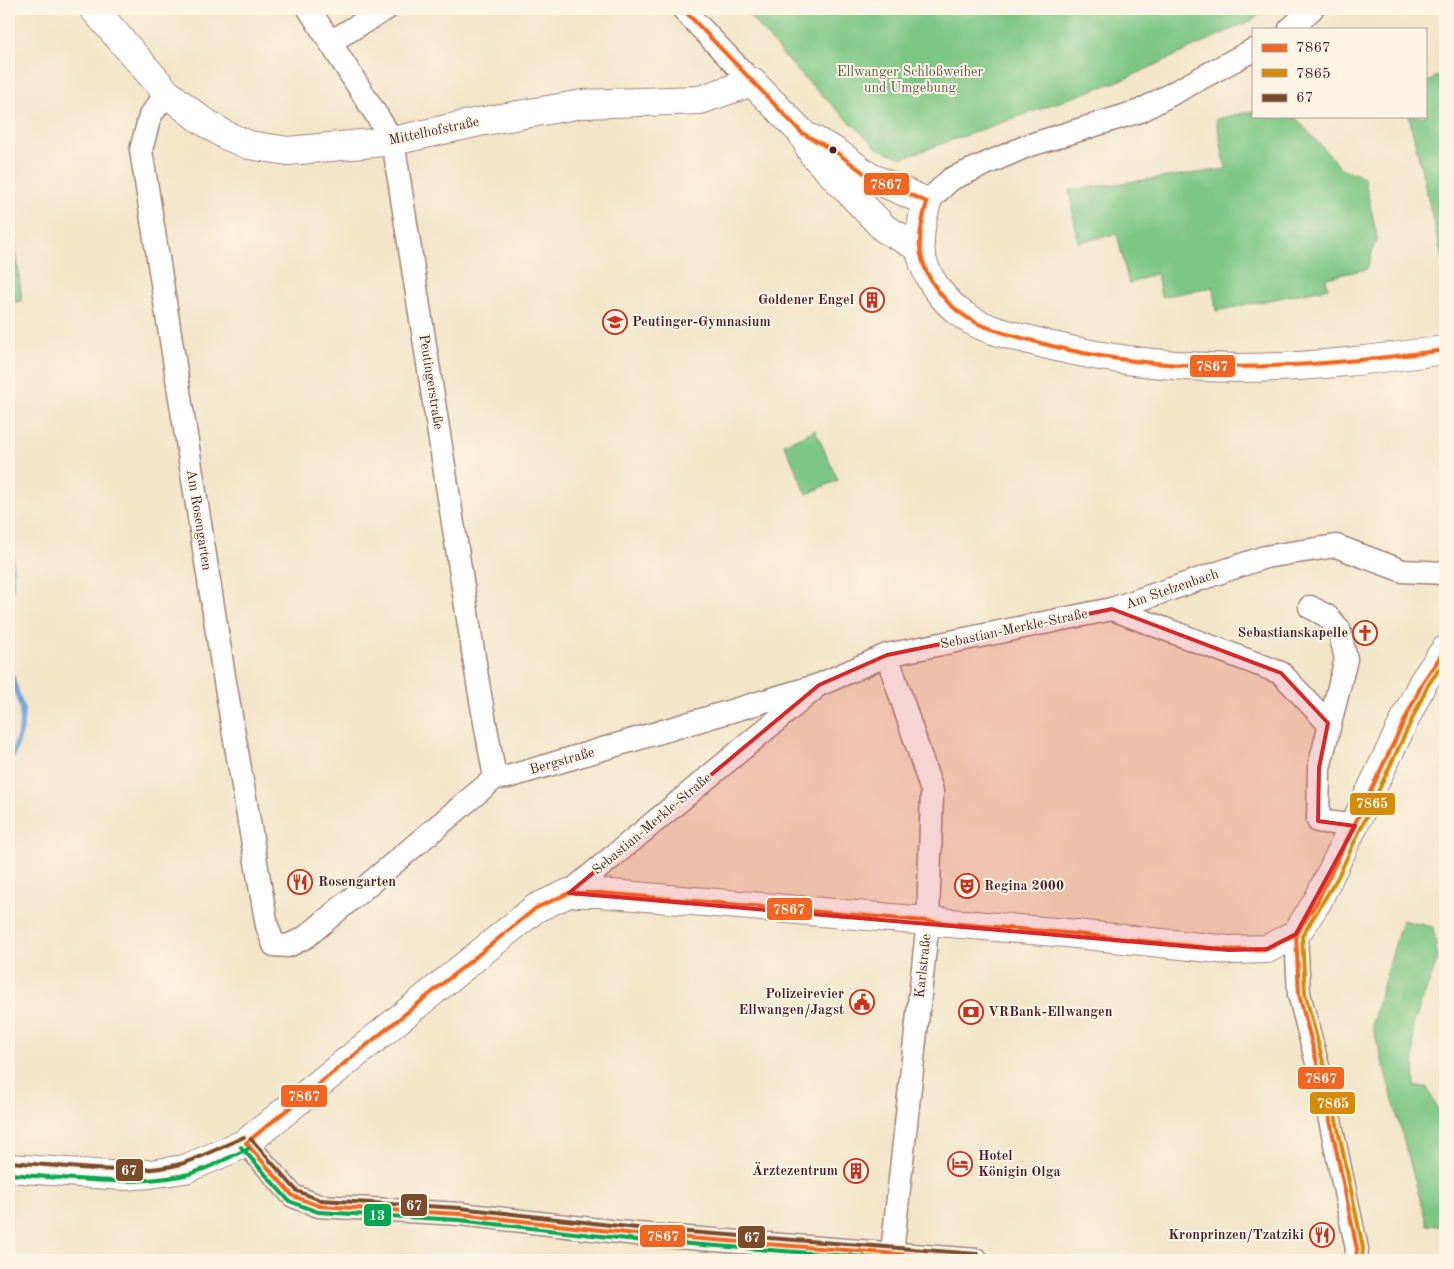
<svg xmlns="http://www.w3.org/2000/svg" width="1454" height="1269" font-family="'Old Standard TT',serif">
  <rect width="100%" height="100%" fill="#fcf5e5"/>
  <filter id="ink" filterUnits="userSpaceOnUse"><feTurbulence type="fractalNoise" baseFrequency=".02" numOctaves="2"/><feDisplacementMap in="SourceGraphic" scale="10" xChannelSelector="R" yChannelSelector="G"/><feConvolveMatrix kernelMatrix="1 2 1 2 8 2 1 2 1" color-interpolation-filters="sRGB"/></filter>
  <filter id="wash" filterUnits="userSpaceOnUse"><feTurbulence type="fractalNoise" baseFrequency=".0096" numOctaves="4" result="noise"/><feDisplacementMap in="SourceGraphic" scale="20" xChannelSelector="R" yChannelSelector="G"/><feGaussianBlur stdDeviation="1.12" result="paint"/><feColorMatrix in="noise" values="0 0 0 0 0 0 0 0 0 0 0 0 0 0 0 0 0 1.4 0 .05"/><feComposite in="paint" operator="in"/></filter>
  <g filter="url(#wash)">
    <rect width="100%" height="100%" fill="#f3e5c9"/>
    <g fill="#7bc684" stroke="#627258">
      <polygon points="743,9 1266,9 1254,19 1127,78 902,158 877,148 802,76"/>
      <polygon points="1445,71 1445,271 1409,116 1425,116 1425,84"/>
      <polygon points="1253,111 1253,116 1294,116 1341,168 1364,177 1377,237 1367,269 1326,278 1328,288 1216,311 1213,287 1161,297 1157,273 1129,284 1117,234 1078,242 1069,190 1226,169 1216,119"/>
      <polygon points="9,187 22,301 9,303"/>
      <polygon points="815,430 838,480 807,494 784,444"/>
      <polygon points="1402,920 1433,927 1438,959 1413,1025 1415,1087 1427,1087 1445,1125 1445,1227 1427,1225 1372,1024"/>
    </g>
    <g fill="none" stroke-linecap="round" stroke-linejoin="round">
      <g stroke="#669dd4" stroke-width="5.5">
        <polyline points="9,496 11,512 11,586 9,596"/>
        <polyline points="9,669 22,709 21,730 13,755"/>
      </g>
    </g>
  </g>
  <g filter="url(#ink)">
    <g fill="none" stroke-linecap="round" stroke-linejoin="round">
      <defs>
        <g id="street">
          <polyline points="309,9 393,141 479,689 495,778"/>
          <polyline points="683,9 752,82"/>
          <polyline points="1290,29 1312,9"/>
          <polyline points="330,42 386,9"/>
          <polyline points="167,93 150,116 141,150 224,676 267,926 274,945 288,946 306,937 495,778 508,777 819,685 887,655 1112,609 1265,557 1336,546 1403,571 1445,573"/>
          <polyline points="927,202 951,179 1027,146 1140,111 1253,50"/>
          <polyline points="1310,607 1327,616 1339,629 1346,659 1319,768 1318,821 1355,826"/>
          <polyline points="1112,609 1281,673 1328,723"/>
          <polyline points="887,655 932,791 928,921 892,1253"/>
          <polyline points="569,893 812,691"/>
          <polyline points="1296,934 1299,994 1322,1082 1357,1249 1356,1260"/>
          <polyline points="246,1143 293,1196 319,1206 460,1214 636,1234 977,1260"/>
        </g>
        <g id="secondary">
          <polyline points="94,9 167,93 197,117 225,135 249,145 288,151 393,141 479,122 582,104 700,100 752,82 802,133 813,154 885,229 920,248"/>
          <path d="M 812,139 L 836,152 L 868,176 L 927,202 C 923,217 919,232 920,247 C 922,273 942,300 963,315 C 981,328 1005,334 1026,339 C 1095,359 1167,367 1239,368 C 1308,368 1377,359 1445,350"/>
          <polyline points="9,1168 123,1176 150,1174 185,1169 246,1143 536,908 569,893 600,893 1066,933 1229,950 1267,949 1296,934 1317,902 1423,682 1445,650"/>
        </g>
      </defs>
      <use href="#street" stroke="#9e827a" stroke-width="25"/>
      <use href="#secondary" stroke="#9e827a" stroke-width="30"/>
      <use href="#street" stroke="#fff" stroke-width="22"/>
      <use href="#secondary" stroke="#fff" stroke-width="28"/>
      <defs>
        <g id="bus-1">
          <path d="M 683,9 L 802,133 L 836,152 L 868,176 L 927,202 C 923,216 919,232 920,247 C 923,280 950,311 979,324 C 999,333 1020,337 1040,343 C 1174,379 1310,368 1445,350"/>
          <polyline points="1317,901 1296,934 1299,994 1322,1082 1357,1249 1356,1260"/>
          <polyline points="977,1260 636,1234 460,1214 319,1206 293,1196 246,1143 536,908 569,893 600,893 1066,933 1229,950 1267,949 1296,934 1317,902 1423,682 1445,650"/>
        </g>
        <g id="bus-2">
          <polyline points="864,1257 901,1260"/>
          <polyline points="1362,1260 1363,1248 1328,1081 1305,993 1302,936 1338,877 1428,685 1445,661"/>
        </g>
        <g id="bus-3">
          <polyline points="251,1139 297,1191 320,1200 460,1208 637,1228 977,1254"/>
          <path d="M 9,1162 C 61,1165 134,1178 184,1163 C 204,1156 224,1146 244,1137"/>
        </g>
        <g id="bus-4">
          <polyline points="241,1147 289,1201 318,1212 459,1220 636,1240 864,1257"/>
          <path d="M 9,1174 C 67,1178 127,1187 185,1175 C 206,1171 228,1157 248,1149"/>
        </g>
      </defs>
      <use href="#bus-1" stroke="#fcf5e5" stroke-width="8"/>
      <use href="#bus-2" stroke="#fcf5e5" stroke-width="8"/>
      <use href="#bus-3" stroke="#fcf5e5" stroke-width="8"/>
      <use href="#bus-4" stroke="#fcf5e5" stroke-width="8"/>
      <use href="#bus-1" stroke="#f26522" stroke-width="4"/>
      <use href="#bus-2" stroke="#d48b09" stroke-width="4"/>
      <use href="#bus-3" stroke="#7a4b2a" stroke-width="4"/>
      <use href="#bus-4" stroke="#00a651" stroke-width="4"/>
    </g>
  </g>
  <path fill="#d62828" fill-opacity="0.2" stroke="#d62828" stroke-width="4" stroke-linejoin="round" d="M 1112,609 L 1281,673 L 1328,723 L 1319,768 L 1318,821 L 1355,826 L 1296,934 L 1267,949 L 1229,950 L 569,893 L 819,685 L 887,655 Z"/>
  <defs>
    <symbol id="building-ring" viewBox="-11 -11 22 22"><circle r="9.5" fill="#fcf5e5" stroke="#c8321e" stroke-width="1.5"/><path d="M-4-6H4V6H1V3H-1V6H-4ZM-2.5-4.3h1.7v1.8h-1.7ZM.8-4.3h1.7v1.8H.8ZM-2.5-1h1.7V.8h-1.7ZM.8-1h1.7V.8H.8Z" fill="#c8321e"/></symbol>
    <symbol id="school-ring" viewBox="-11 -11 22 22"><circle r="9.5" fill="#fcf5e5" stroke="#c8321e" stroke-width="1.5"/><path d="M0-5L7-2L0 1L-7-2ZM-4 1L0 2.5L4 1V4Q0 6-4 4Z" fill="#c8321e"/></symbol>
    <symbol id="church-ring" viewBox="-11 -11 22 22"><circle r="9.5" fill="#fcf5e5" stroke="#c8321e" stroke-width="1.5"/><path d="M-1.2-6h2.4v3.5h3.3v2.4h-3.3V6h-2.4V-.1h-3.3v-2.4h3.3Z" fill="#c8321e"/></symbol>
    <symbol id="restaurant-ring" viewBox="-11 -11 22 22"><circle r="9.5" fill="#fcf5e5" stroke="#c8321e" stroke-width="1.5"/><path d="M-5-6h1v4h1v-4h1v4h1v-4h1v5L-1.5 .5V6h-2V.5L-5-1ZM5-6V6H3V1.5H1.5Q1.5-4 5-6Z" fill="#c8321e"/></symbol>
    <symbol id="theatre-ring" viewBox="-11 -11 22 22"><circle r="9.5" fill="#fcf5e5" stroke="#c8321e" stroke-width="1.5"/><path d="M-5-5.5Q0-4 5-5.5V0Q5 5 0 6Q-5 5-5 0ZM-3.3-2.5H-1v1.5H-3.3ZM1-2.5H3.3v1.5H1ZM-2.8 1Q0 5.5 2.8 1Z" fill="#c8321e"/></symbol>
    <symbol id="civic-ring" viewBox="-11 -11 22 22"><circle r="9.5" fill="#fcf5e5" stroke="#c8321e" stroke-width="1.5"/><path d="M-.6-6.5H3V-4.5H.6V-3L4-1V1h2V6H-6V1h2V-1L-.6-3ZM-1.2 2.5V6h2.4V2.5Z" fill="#c8321e"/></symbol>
    <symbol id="bank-ring" viewBox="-11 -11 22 22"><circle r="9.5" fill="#fcf5e5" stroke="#c8321e" stroke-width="1.5"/><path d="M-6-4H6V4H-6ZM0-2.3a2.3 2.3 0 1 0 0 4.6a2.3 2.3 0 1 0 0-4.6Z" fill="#c8321e"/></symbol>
    <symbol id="hotel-ring" viewBox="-11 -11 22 22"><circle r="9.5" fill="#fcf5e5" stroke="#c8321e" stroke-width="1.5"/><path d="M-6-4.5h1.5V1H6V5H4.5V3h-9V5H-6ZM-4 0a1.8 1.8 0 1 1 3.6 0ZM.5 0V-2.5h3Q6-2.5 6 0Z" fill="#c8321e"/></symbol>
  </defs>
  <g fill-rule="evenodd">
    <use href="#building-ring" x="858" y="286" width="28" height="28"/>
    <use href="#school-ring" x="601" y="308" width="28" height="28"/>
    <use href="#church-ring" x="1351" y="619" width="28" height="28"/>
    <use href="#restaurant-ring" x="286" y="868" width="28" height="28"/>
    <use href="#theatre-ring" x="953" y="872" width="28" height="28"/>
    <use href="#civic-ring" x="848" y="988" width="28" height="28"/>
    <use href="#bank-ring" x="957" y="998" width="28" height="28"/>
    <use href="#hotel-ring" x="946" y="1150" width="28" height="28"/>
    <use href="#building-ring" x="842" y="1157" width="28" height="28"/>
    <use href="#restaurant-ring" x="1308" y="1221" width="28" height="28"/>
  </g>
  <circle fill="#4a1f2b" stroke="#fcf5e5" stroke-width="2" cx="833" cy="150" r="4.5"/>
  <g text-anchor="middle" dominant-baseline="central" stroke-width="4" stroke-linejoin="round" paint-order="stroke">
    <g font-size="14" fill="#5b594a" stroke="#fcf5e5">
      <text x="910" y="72">Ellwanger Schloßweiher<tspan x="910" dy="16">und Umgebung</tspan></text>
    </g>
    <g font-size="14" fill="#4a1f2b" stroke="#fcf5e5">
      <text transform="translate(434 131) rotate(-12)">Mittelhofstraße</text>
      <text transform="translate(431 382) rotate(81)">Peutingerstraße</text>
      <text transform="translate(199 520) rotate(81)">Am Rosengarten</text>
      <text transform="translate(1172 589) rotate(-19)">Am Stelzenbach</text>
      <text transform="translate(1014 629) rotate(-12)">Sebastian-Merkle-Straße</text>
      <text transform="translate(562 761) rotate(-16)">Bergstraße</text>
      <text transform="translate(652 824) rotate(-40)">Sebastian-Merkle-Straße</text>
      <text transform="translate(923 966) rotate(-84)">Karlstraße</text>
    </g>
    <g font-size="14" font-weight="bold" fill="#4a1f2b" stroke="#fcf5e5" text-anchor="end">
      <text x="854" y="300">Goldener Engel</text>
      <text x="632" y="322" text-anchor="start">Peutinger-Gymnasium</text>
      <text x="1348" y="633">Sebastianskapelle</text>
      <text x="318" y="882" text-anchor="start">Rosengarten</text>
      <text x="984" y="886" text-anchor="start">Regina 2000</text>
      <text x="844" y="994">Polizeirevier<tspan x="844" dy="16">Ellwangen/Jagst</tspan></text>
      <text x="988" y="1012" text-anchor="start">VRBank-Ellwangen</text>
      <text x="978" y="1156" text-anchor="start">Hotel<tspan x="978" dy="16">Königin Olga</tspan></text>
      <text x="838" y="1171">Ärztezentrum</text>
      <text x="1304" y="1235">Kronprinzen/Tzatziki</text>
    </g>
  </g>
  <g stroke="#fcf5e5" stroke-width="2">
    <rect x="863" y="172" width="47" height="24" rx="5" fill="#f26522"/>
    <rect x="1189" y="354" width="47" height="24" rx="5" fill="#f26522"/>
    <rect x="1349" y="792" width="47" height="24" rx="5" fill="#d48b09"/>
    <rect x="766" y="897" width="47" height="24" rx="5" fill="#f26522"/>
    <rect x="1297" y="1066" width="48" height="24" rx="5" fill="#f26522"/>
    <rect x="280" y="1084" width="48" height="24" rx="5" fill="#f26522"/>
    <rect x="1309" y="1091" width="47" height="24" rx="5" fill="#d48b09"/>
    <rect x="115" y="1158" width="29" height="24" rx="5" fill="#7a4b2a"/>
    <rect x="400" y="1193" width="28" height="24" rx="5" fill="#7a4b2a"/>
    <rect x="363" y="1203" width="29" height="24" rx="5" fill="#00a651"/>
    <rect x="639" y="1224" width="47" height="24" rx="5" fill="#f26522"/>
    <rect x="737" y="1225" width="29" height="24" rx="5" fill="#7a4b2a"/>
  </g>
  <g font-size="14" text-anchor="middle" font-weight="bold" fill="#fff">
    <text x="886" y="189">7867</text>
    <text x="1212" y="371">7867</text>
    <text x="1372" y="808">7865</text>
    <text x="789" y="914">7867</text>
    <text x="1321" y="1083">7867</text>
    <text x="304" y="1101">7867</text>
    <text x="1333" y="1108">7865</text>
    <text x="129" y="1175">67</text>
    <text x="414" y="1210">67</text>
    <text x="377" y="1220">13</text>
    <text x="663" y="1241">7867</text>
    <text x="752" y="1242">67</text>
  </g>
  <rect width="1454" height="1269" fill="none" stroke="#fcf5e5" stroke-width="30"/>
  <rect x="1252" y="28" width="175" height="90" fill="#fcf5e5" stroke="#b59f9b"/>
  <rect x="1262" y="44" width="25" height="8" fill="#f26522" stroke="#b59f9b"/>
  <text x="1296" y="52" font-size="15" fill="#4a1f2b">7867</text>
  <rect x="1262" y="69" width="25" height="8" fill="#d48b09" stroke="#b59f9b"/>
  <text x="1296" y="78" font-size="15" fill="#4a1f2b">7865</text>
  <rect x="1262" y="94" width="25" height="8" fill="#7a4b2a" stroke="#b59f9b"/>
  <text x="1296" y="102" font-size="15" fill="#4a1f2b">67</text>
</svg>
